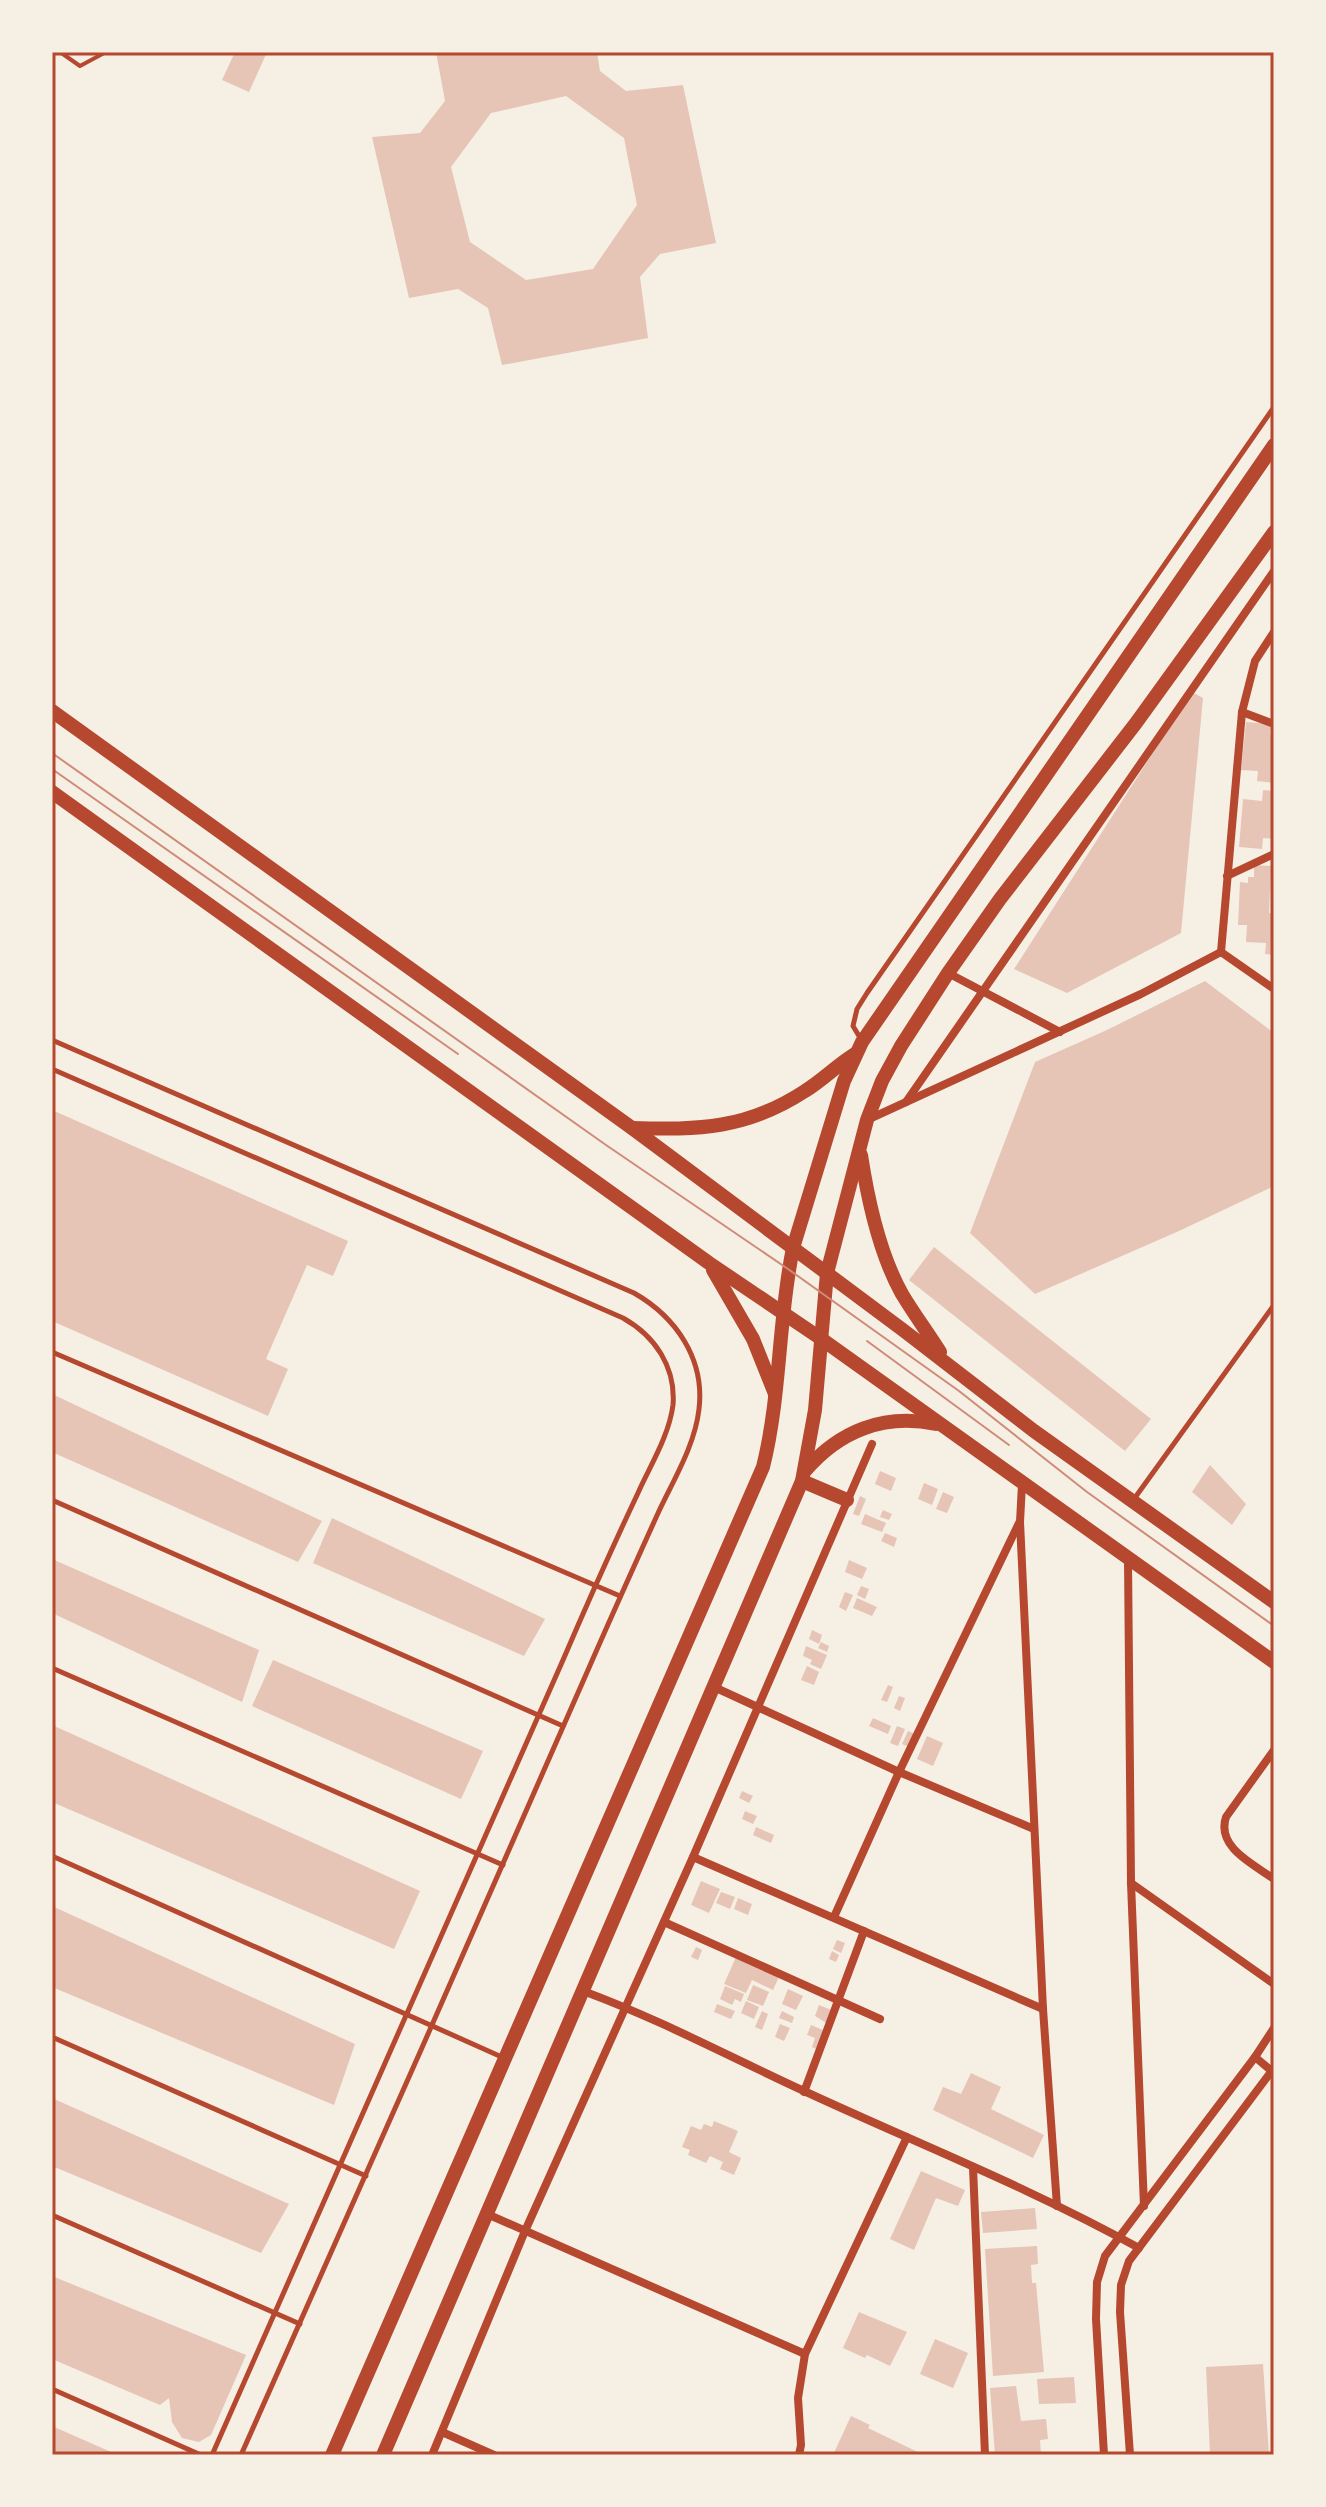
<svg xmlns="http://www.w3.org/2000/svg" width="1326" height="2507" font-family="Poppins,sans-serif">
  <rect width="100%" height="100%" fill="#f6efe4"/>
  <g fill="#e6c5b7" fill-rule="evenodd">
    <polygon points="235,52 267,52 249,92 222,80"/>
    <path d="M 436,52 L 597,52 L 600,71 L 626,91 L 683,85 L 716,243 L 660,254 L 640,277 L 648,338 L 502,365 L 488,308 L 458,289 L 409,298 L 372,137 L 420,133 L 445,101 ZM 566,96 L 624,138 L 637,205 L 593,269 L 526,280 L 470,242 L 451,167 L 491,113 Z"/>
    <polygon points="1192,692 1203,698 1181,933 1067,993 1014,969"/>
    <polygon points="1246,722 1271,724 1270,735 1274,735 1274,783 1257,781 1258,771 1241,770"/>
    <polygon points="1263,790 1274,791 1274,839 1263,838 1262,849 1239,847 1243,799 1262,801"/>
    <polygon points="1254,865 1271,866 1269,913 1274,914 1274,955 1265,954 1266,943 1246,942 1247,925 1238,925 1240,882 1248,883 1248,877 1254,877"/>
    <polygon points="1205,981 1274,1033 1274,1186 1179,1231 1035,1294 970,1233 1035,1062 1107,1030"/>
    <polygon points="52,1110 348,1241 333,1276 307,1265 266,1359 288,1369 268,1416 52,1321"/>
    <polygon points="934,1247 1151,1419 1125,1451 909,1280"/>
    <polygon points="52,1394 322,1521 298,1562 52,1452"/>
    <polygon points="1210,1465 1246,1504 1232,1525 1192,1492"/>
    <polygon points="880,1471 896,1478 891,1491 875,1484"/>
    <polygon points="924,1483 938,1489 932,1505 918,1499"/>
    <polygon points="943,1492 954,1497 947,1513 936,1509"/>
    <polygon points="860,1496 866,1499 859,1516 853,1514"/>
    <polygon points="883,1510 892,1514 889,1520 880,1517"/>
    <polygon points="865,1514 886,1523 882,1532 861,1524"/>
    <polygon points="332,1518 545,1619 524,1656 313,1563"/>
    <polygon points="885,1533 897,1538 894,1547 881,1541"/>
    <polygon points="52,1559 259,1650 242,1702 52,1613"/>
    <polygon points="849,1560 867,1568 862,1579 845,1572"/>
    <polygon points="861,1586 869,1589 865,1599 857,1595"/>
    <polygon points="845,1592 853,1595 846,1611 839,1607"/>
    <polygon points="857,1598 877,1607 872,1616 853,1608"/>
    <polygon points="812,1630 822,1635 819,1644 809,1639"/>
    <polygon points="821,1642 829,1646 827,1652 818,1648"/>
    <polygon points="806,1646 827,1655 821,1669 810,1664 812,1660 803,1656"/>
    <polygon points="273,1660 483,1751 461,1799 252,1706"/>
    <polygon points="807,1666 819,1672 814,1685 801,1680"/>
    <polygon points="888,1685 893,1687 887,1702 881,1700"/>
    <polygon points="899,1696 905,1698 900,1711 894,1708"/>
    <polygon points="873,1718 891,1726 888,1734 869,1726"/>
    <polygon points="52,1725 420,1891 394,1949 52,1802"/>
    <polygon points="897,1726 905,1729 898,1746 890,1743"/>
    <polygon points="908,1731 915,1734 909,1747 902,1744"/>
    <polygon points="927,1736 943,1743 933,1766 917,1759"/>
    <polygon points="742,1791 753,1796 749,1803 739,1798"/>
    <polygon points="745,1811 757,1816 753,1824 742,1819"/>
    <polygon points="756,1827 774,1835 771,1843 753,1835"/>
    <polygon points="701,1881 720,1889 709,1913 691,1905"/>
    <polygon points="721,1892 735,1897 730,1909 716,1903"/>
    <polygon points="738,1898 752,1904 748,1915 734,1909"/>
    <polygon points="52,1906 355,2044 334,2105 52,1987"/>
    <polygon points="837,1940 845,1943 841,1953 833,1949"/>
    <polygon points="696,1947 702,1950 698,1960 691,1957"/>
    <polygon points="832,1951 839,1955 836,1962 829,1959"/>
    <polygon points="736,1957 779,1977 773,1990 752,1980 746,1993 724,1984"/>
    <polygon points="753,1985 769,1992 763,2006 747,2000"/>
    <polygon points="725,1986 744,1994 741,2002 735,1999 732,2005 720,1999"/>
    <polygon points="788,1989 803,1996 796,2010 782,2004"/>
    <polygon points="746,2001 759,2007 754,2019 741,2013"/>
    <polygon points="717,2004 735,2011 731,2019 714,2012"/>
    <polygon points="819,2005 834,2011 828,2024 815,2016"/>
    <polygon points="762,2011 768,2014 762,2030 755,2027"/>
    <polygon points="782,2011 794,2017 792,2023 779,2018"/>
    <polygon points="780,2024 790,2028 784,2041 775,2037"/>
    <polygon points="811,2025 825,2031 818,2050 812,2047 815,2038 807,2035"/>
    <polygon points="971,2073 1001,2087 991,2109 1044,2135 1033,2158 933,2110 943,2087 961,2094"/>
    <polygon points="52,2098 289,2204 261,2253 52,2166"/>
    <polygon points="714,2121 738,2131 729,2152 741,2158 734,2175 720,2169 723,2162 710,2156 706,2163 688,2155 690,2150 682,2147 691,2126 701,2130 704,2124 712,2127"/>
    <polygon points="921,2171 965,2190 958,2206 936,2198 914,2250 890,2239"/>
    <polygon points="1035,2208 1037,2229 983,2233 981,2212"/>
    <polygon points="1037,2246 1038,2264 1031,2265 1032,2283 1036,2283 1044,2372 993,2376 985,2249"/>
    <polygon points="52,2276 246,2355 211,2435 199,2442 182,2438 172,2422 169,2398 160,2405 52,2359"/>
    <polygon points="859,2312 907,2332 890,2366 867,2355 865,2358 843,2348"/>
    <polygon points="935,2339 968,2353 953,2388 920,2374"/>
    <polygon points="1263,2364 1269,2455 1210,2455 1206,2367"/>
    <polygon points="1074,2377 1076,2403 1039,2404 1037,2379"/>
    <polygon points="1016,2386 1021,2421 1046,2419 1048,2439 1040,2440 1041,2455 995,2455 990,2388"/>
    <polygon points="851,2416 870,2425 868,2428 924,2455 833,2455"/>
    <polygon points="52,2426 118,2455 52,2455"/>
  </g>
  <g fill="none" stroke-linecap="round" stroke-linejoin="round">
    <polyline stroke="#b5482f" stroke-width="4" points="60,52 80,66 106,52"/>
    <g stroke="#b5482f" stroke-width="5">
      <path d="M 52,1040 L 634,1293 C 676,1317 705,1359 699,1409 C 695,1445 674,1479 659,1511 C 635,1564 611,1617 588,1670 C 474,1932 357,2194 241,2455"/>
      <polyline points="862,1041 853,1026 857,1009 867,993 1274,407"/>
      <path d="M 52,1069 L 623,1318 C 655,1336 676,1367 673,1405 C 669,1436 650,1466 638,1493 C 612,1548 587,1604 563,1660 C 447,1925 330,2190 212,2455"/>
      <polyline points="52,1352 620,1596"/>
      <polyline points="1134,1499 1274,1305"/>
      <polyline points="52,1500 563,1726"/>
      <polyline points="52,1668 503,1865"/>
      <polyline points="52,1856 504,2058"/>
      <polyline points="52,2037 366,2176"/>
      <polyline points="52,2215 300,2324"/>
      <polyline points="52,2389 201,2455"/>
    </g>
    <g stroke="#b5482f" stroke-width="8">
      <polyline points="1242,712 1274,724"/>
      <polyline points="1227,876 1274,854"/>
      <polyline points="1221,952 1242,712 1255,661 1274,632"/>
      <polyline points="1221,952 1274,989"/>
      <polyline points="948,973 1060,1032"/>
      <polyline points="906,1102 1274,571"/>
      <polyline points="867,1120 1141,994 1221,952"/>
      <polyline points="1022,1484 1020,1522 1043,2009 1057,2206"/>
      <polyline points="1128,1560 1131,1883 1144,2206"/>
      <polyline points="714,1687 899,1772 1034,1829"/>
      <path d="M 1274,1750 L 1226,1817 C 1216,1847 1253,1864 1274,1879"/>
      <polyline points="693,1857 1043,2009"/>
      <polyline points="1131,1883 1274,1984"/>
      <polyline points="834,1917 899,1772 1019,1523"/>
      <polyline points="664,1922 880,2019"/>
      <path d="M 583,1991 C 659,2019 730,2057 804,2091 C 916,2143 1031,2188 1139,2248"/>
      <polyline points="1255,2057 1274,2073"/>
      <polyline points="804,2092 864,1931"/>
      <polyline points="973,2167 985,2455"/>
      <polyline points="487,2214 805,2354"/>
      <polyline points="442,2432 494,2455"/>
      <polyline points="432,2455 525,2231 693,1857 872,1444"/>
      <polyline points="799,2455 801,2445 798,2398 805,2354 907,2137"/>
      <polyline points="1104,2455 1096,2319 1097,2282 1105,2256 1255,2057 1274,2028"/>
      <polyline points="1130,2455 1120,2312 1121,2285 1129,2261 1274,2068"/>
    </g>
    <g stroke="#b5482f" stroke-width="14">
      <polyline points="802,1481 847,1500"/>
      <path d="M 332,2455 L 763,1467 C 781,1395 778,1320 793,1248"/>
      <polyline points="383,2455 802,1481 815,1410 827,1273"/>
    </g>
    <g stroke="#b5482f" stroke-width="14">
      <polyline points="52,711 632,1128 903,1330 1034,1431 1274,1602"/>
      <polyline points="52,792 709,1263 820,1338 1274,1662"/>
      <path d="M 632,1128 C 699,1130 747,1129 805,1091 C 823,1080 837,1065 855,1054"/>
      <path d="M 861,1155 C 868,1201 879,1253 902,1294 C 914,1314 928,1333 940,1352"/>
      <polyline points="793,1248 844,1081 862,1042 1274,445"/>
      <polyline points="713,1270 753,1339 775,1394"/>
      <polyline points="827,1273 867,1120 882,1081 901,1046 948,973 1000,899 1136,723 1274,532"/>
      <path d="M 805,1471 C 839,1431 884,1413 936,1424"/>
    </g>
    <g stroke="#cf8b77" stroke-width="2">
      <polyline points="52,753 606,1145 788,1269 959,1391 1087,1492 1274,1626"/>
      <polyline points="52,769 458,1054"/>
      <polyline points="867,1341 1009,1445"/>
    </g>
  </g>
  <rect width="1326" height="2507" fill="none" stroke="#f6efe4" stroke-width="108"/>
  <rect x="54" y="54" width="1218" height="2399" fill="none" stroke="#b5482f" stroke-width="3"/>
</svg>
